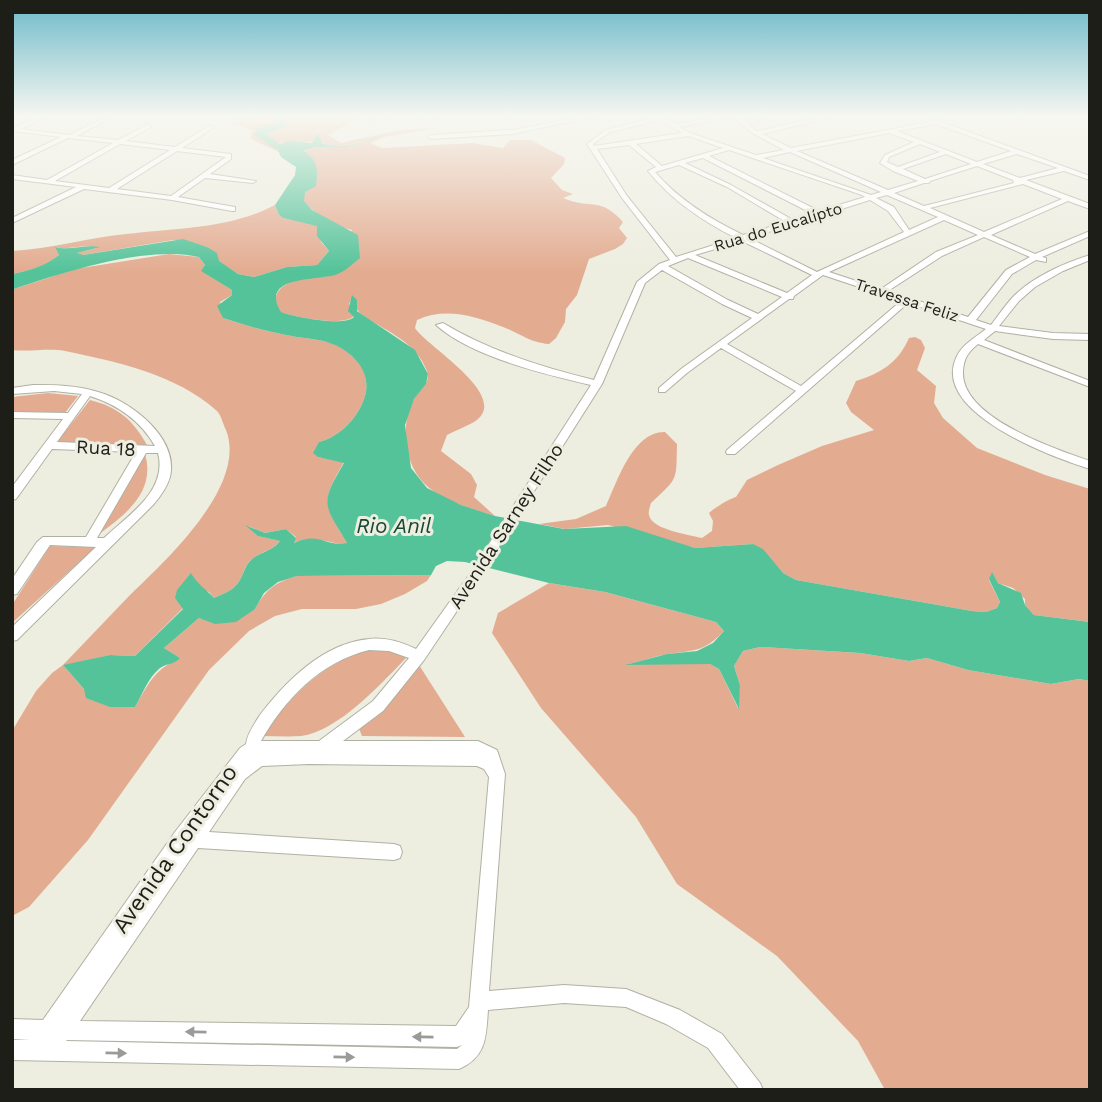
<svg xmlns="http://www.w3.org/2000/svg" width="1102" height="1102" font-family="'Work Sans',sans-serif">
  <rect width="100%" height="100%" fill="#edede0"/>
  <g fill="#e3ac91">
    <path d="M 239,117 L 353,117 L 356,119 L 328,135 L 341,143 L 400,130 L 438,128 L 384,137 L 370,143 L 382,148 L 473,143 L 503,148 L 510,140 L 531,140 L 565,158 L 564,164 L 551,178 L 562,190 L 573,194 L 563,198 C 592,210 600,196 623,222 L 619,228 L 627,238 L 623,244 L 615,249 L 589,259 L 577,295 L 566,309 L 565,322 L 556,338 L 549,344 C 528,342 522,334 503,327 C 474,316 445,307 417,320 L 415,328 C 426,346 509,394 477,420 C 468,426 456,430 447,435 L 441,451 L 471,474 L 477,485 L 474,497 L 495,516 C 450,502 411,493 406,440 C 405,426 407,411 414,399 C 420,389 431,383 427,371 C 415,340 384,331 360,313 C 356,309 355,305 351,300 L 349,304 L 354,316 C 345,327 294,317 280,312 C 262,281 308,277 330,276 L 352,230 C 335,226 315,214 303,201 L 302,152 L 316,147 L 345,148 L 379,136 C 360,140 337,155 319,140 C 305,145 293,139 279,144 L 279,152 L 251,139 L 252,130 L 227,122 Z"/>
    <path d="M 275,205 L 279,215 L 283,218 L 317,225 L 321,242 L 329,251 L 317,265 L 287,267 L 254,277 L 238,274 L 218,261 L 207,247 L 173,240 L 83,255 L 77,255 L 77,253 L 96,248 C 83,243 70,251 56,247 L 59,255 C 45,266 30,271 12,274 L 12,251 C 51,249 87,238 126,234 C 176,228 229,229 275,205 Z"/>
    <path d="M 169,254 L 199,257 L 205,265 L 202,271 L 232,290 L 232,295 L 220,302 L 223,318 C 244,325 264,331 286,335 C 298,338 311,338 323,341 C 353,348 377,374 362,404 C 354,422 338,437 319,442 L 318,457 L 344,462 C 320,503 324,504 347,543 L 345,545 C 326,542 312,535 293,543 L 296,537 L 286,529 L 265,533 L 248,526 L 259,536 L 280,541 C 272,551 262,551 252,559 C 244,565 244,575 238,583 C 232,591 223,594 214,598 L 209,592 L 201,589 L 191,574 L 180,602 L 183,608 L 135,656 L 110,655 L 64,666 L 84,689 L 135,707 C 148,684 155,669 180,658 L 164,648 L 199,618 L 208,620 L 255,609 C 266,589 276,582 297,576 L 431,575 L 427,581 L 405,594 L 381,604 L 356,609 L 302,609 L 275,616 L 249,631 L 209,670 L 88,840 L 29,907 L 12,916 L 12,731 L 36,691 L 52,673 L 63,665 C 85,642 107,619 129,596 C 164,562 248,486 226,430 C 223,424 221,415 217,411 C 176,374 117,362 65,351 C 48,348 30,352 12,350 L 12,284 L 14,289 L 75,269 Z"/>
    <path d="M 915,337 L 921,340 L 925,348 L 917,370 L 936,386 L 934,403 L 943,418 L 977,448 L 1045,475 L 1090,489 L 1090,622 L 1034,615 L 1025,605 L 1025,599 L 1013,588 L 998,583 L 992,573 L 989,580 L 1000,602 L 997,608 L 986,612 L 972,611 L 796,580 L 783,573 L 753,544 L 695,548 L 608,525 L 565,529 L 539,524 L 576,519 L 606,506 C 617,482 633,431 665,432 L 677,444 C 676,481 679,477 651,503 C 650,507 648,511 649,515 C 652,530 690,535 702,538 L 712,531 L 713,521 L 709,513 C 714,508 731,498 736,497 L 747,480 L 778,465 L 822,446 L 874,430 L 851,412 L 846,403 L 856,381 C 881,373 898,363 909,338 Z"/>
    <polygon points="48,393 78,396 65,413 12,412 12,397"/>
    <path d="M 90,400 C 118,407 133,420 147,445 L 57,442 Z"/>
    <path d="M 145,454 C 156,492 126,514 98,535 Z"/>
    <polygon points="50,546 96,547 12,623 12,605"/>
    <path d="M 549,583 L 605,592 L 716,622 L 724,631 C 704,652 695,650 668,654 C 655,656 642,661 629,664 L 710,664 L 719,669 L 738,708 L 740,685 L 734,666 L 743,651 L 760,647 L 860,653 L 909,661 L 927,658 L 968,670 L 1051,684 L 1079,679 L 1090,681 L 1090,1090 L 885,1090 L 858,1041 L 777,956 L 677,884 L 636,817 L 541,708 L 492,633 L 498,613 Z"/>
    <path d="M 367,649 L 390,650 L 406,658 C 381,684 337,732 301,736 C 288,737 275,736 262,736 C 294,693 317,668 367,649 Z"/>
    <polygon points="419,665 465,737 362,736 358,726 387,705"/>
  </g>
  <path fill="#55c39a" d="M 318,133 L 322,143 C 343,153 364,139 384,135 L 345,148 L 316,147 L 303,151 C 318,159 318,170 316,186 L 305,192 L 304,201 L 312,210 L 358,235 L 360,258 C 351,265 343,274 331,276 C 310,280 260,278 281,312 C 295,317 344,327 354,317 L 348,311 L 352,295 L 357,300 L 357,311 L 415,350 L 428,374 L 426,384 L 414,399 L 405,425 L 411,468 L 427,488 L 461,505 L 495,516 L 564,529 L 626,526 L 695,548 L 753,544 L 763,549 L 783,573 L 796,580 L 972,611 L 986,612 L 997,608 L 1000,602 L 989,579 L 992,572 L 998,583 L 1021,593 L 1025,605 L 1034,615 L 1090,622 L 1090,681 L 1079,679 L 1051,684 L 968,670 L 927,658 L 909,661 L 860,653 L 760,647 L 743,651 L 734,666 L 740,685 L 739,709 L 719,669 L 710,664 L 625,665 L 667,654 L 697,651 L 713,643 L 724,631 L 716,622 L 605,592 L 549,583 L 465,562 L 447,561 L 436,566 L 431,575 L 297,576 L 278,582 L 264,593 L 255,609 L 236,622 L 215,624 L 199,618 L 164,648 L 180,658 C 174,665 167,663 160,668 C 148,678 143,693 135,707 L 110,707 L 86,698 L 84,689 L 63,665 L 110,655 L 135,656 L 183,609 L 175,598 L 177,590 L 191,573 C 198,585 206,589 214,598 C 223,594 232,591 238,583 C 244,575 244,566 252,559 C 261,552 272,551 280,541 L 258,536 L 245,525 L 265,533 L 286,529 L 296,538 L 294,543 C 320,531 327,548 347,543 C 324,504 319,505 344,463 L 318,457 L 313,453 L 319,442 C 338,437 354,422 362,404 C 377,374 352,348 323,341 C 311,338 298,338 286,335 C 264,331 244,325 223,318 L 217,306 L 232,295 L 232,290 L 201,271 L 205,265 L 199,257 C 147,245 64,272 14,289 L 12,274 C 29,271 45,266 59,255 L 55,247 C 71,251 84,244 100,247 L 77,253 L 83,255 L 183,239 L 207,247 L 217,253 L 219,261 L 238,274 L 254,277 L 287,267 L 317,265 L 329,251 L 317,236 L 317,226 L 283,218 L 279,215 L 275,205 L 295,175 L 296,167 L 281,157 L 276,146 L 288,141 L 312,143 Z"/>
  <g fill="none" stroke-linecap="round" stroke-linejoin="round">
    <polygon fill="#55c39a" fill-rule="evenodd" points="272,117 282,117 286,122 284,127 266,134 282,146 276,149 254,135 258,128 275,123"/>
    <defs>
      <g id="minor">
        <path d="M 38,117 L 45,117 L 21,129 L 70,135 L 105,117 L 112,117 L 77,136 L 118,140 L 149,124 L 151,127 L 126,141 L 175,147 L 209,126 L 213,126 L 213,128 L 182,148 L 231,154 L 231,159 L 210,174 L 256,181 L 253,183 L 205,178 L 178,197 L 235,207 L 235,211 L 232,211 L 172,200 L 84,189 L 12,223 L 12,218 L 76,187 L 12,179 L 12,175 L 47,180 L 113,143 L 68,138 L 12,165 L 12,160 L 61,137 L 12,131 L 12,129 ZM 120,144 L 170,150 L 109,188 L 55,181 ZM 177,151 L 226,157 L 171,196 L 117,189 Z"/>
        <polygon points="381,117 389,117 374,123 369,122"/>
        <polygon points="425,117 442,117 421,121 418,119"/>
        <polygon points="582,117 593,117 512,134 431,139 428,137 431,135 512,130"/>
        <path d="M 657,117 L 664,117 L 676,124 L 718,117 L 730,117 L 680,127 L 690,133 L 756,155 L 784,150 L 754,134 L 733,117 L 739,117 L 743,120 L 769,117 L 747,123 L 757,131 L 823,117 L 833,117 L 762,134 L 791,148 L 930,122 L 925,119 L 928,117 L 1090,176 L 1090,180 L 1064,171 L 1026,180 L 1090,204 L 1090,209 L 1068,201 L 991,235 L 1035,254 L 1090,231 L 1090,236 L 1042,257 L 1046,258 L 1046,262 L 1036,260 L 1012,274 L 976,320 L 991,325 C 998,316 1004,307 1012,298 C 1032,277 1062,264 1090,255 L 1090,260 L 1063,271 L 1035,287 L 1019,301 L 999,326 L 1053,333 L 1090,334 L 1090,340 L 1053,339 L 995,331 L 984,340 L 1090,381 L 1090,387 L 978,344 C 968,352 964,358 963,371 C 960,417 1055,449 1090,461 L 1090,469 C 1052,457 932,413 956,358 C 962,344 975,338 986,329 L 908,303 L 735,454 L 727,454 L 726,452 L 727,450 L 796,391 L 721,348 L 687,373 L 665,392 L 659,392 L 659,388 L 681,369 L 752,318 L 722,304 L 662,270 L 645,283 L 602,384 L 479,578 L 424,660 L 383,711 L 343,741 L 478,741 L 497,750 L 505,774 L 489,991 L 564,985 L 626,989 L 680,1010 L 722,1034 L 760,1083 L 763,1090 L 740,1090 L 708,1048 L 666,1024 L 626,1007 L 564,1003 L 488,1010 C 486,1036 487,1057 459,1069 L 12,1060 L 12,1040 L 30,1039 L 12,1039 L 12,1019 L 43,1020 L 175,832 L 240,748 L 246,744 C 247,734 255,723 260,715 C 286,681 324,643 369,639 C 386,637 401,642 416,649 L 471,572 L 591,385 C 544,374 472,357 436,325 L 443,323 C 490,351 541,367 594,380 L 637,282 L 659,264 L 670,260 L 622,198 L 587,144 L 606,130 ZM 661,120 L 682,133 L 594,146 L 593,144 L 610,132 ZM 936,124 L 1011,151 L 977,162 L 897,131 ZM 889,133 L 914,142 L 885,155 L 880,163 L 893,171 L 918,181 L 888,190 L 797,151 ZM 688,136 L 723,148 L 662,166 L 636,144 ZM 920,144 L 940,152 L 898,167 L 887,162 L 889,157 ZM 629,145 L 656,167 L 648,171 C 671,200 702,221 736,238 L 676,257 L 627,196 L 597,149 ZM 729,150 L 862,195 L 865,197 L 819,211 L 709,156 ZM 790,152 L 881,192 L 871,195 L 763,158 ZM 946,154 L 971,164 L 925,179 L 903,169 ZM 1017,154 L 1058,168 L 1020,178 L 983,164 ZM 703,158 L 813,214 L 793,220 L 731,185 L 685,163 ZM 679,165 L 727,187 L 786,222 L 743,235 C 710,219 679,200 655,172 ZM 977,166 L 1013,180 L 1014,183 L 924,206 L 894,193 L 924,183 L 929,183 L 930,181 ZM 1023,184 L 1062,199 L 984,232 L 930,208 ZM 887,195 L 938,217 L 909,230 L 894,207 L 876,198 ZM 870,200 L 888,211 L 904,232 L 817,272 L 749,238 ZM 944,220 L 978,235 L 936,252 L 881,289 L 829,272 ZM 984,237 L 1030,257 L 1006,270 L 968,317 L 888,291 L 942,256 ZM 742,241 L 812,275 L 787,293 L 695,255 ZM 688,258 L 782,297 L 758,314 L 728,300 L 668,266 ZM 823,275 L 901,301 L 801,386 L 727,344 L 789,299 L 793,299 L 794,296 ZM 369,650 L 389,651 L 409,658 L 373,701 L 319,741 L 261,741 C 285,699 320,662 369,650 ZM 309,764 L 477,766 L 484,769 L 489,777 L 469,1007 L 456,1026 L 80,1021 L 198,848 L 394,860 L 400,858 L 402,852 L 400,846 L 394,844 L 209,832 L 245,779 L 262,766 ZM 67,1040 L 457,1047 L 462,1045 L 457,1049 L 66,1041 Z"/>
        <path d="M 33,385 C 55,385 77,385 98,392 C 131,401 179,438 170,477 C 167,487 160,497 153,505 L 17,640 L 12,641 L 12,627 L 96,547 L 50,545 L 17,594 L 12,595 L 12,579 L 37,542 L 43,537 L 86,537 L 136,452 L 52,449 L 16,499 L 12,500 L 12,487 L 63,419 L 12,418 L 12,412 L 68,413 L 82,394 L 54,391 L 12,394 L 12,388 ZM 90,396 C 118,405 140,420 155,446 L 57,442 ZM 146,453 L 158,453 C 168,491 128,515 104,538 L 97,538 Z"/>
      </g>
    </defs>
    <use href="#minor" stroke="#b0b0a3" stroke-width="2"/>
    <use href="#minor" fill="#fff" fill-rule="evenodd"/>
  </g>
  <defs><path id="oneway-solid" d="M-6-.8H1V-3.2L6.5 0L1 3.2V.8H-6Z" transform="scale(1.75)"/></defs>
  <g fill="#9a9a98">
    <use href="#oneway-solid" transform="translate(196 1032) rotate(-179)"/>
    <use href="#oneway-solid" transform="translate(423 1037) rotate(-179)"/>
    <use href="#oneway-solid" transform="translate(116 1053) rotate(1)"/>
    <use href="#oneway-solid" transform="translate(344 1057) rotate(1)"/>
  </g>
  <linearGradient id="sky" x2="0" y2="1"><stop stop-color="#6dbac9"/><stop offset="0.43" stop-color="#f7f7f1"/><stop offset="1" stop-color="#f7f7f1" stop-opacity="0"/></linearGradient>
  <rect width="1102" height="271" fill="url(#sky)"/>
  <g text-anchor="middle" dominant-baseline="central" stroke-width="6" stroke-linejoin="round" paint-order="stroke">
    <g font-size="16" fill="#1e1e19" stroke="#edede0">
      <text transform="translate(778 227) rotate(-17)">Rua do Eucalípto</text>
      <text transform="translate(907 300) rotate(18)">Travessa Feliz</text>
    </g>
    <g font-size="19" fill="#1e1e19" stroke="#edede0">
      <text transform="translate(106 448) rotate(3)">Rua 18</text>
      <text transform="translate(506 526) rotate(-57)">Avenida Sarney Filho</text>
    </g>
    <g font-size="21" font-style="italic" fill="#184735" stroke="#edede0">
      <text x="394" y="525">Rio Anil</text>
    </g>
    <g font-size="23" fill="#1e1e19" stroke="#edede0">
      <text transform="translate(175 849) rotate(-55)">Avenida Contorno</text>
    </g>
  </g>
  <rect width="1102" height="1102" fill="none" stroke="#1e1e19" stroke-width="28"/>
</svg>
